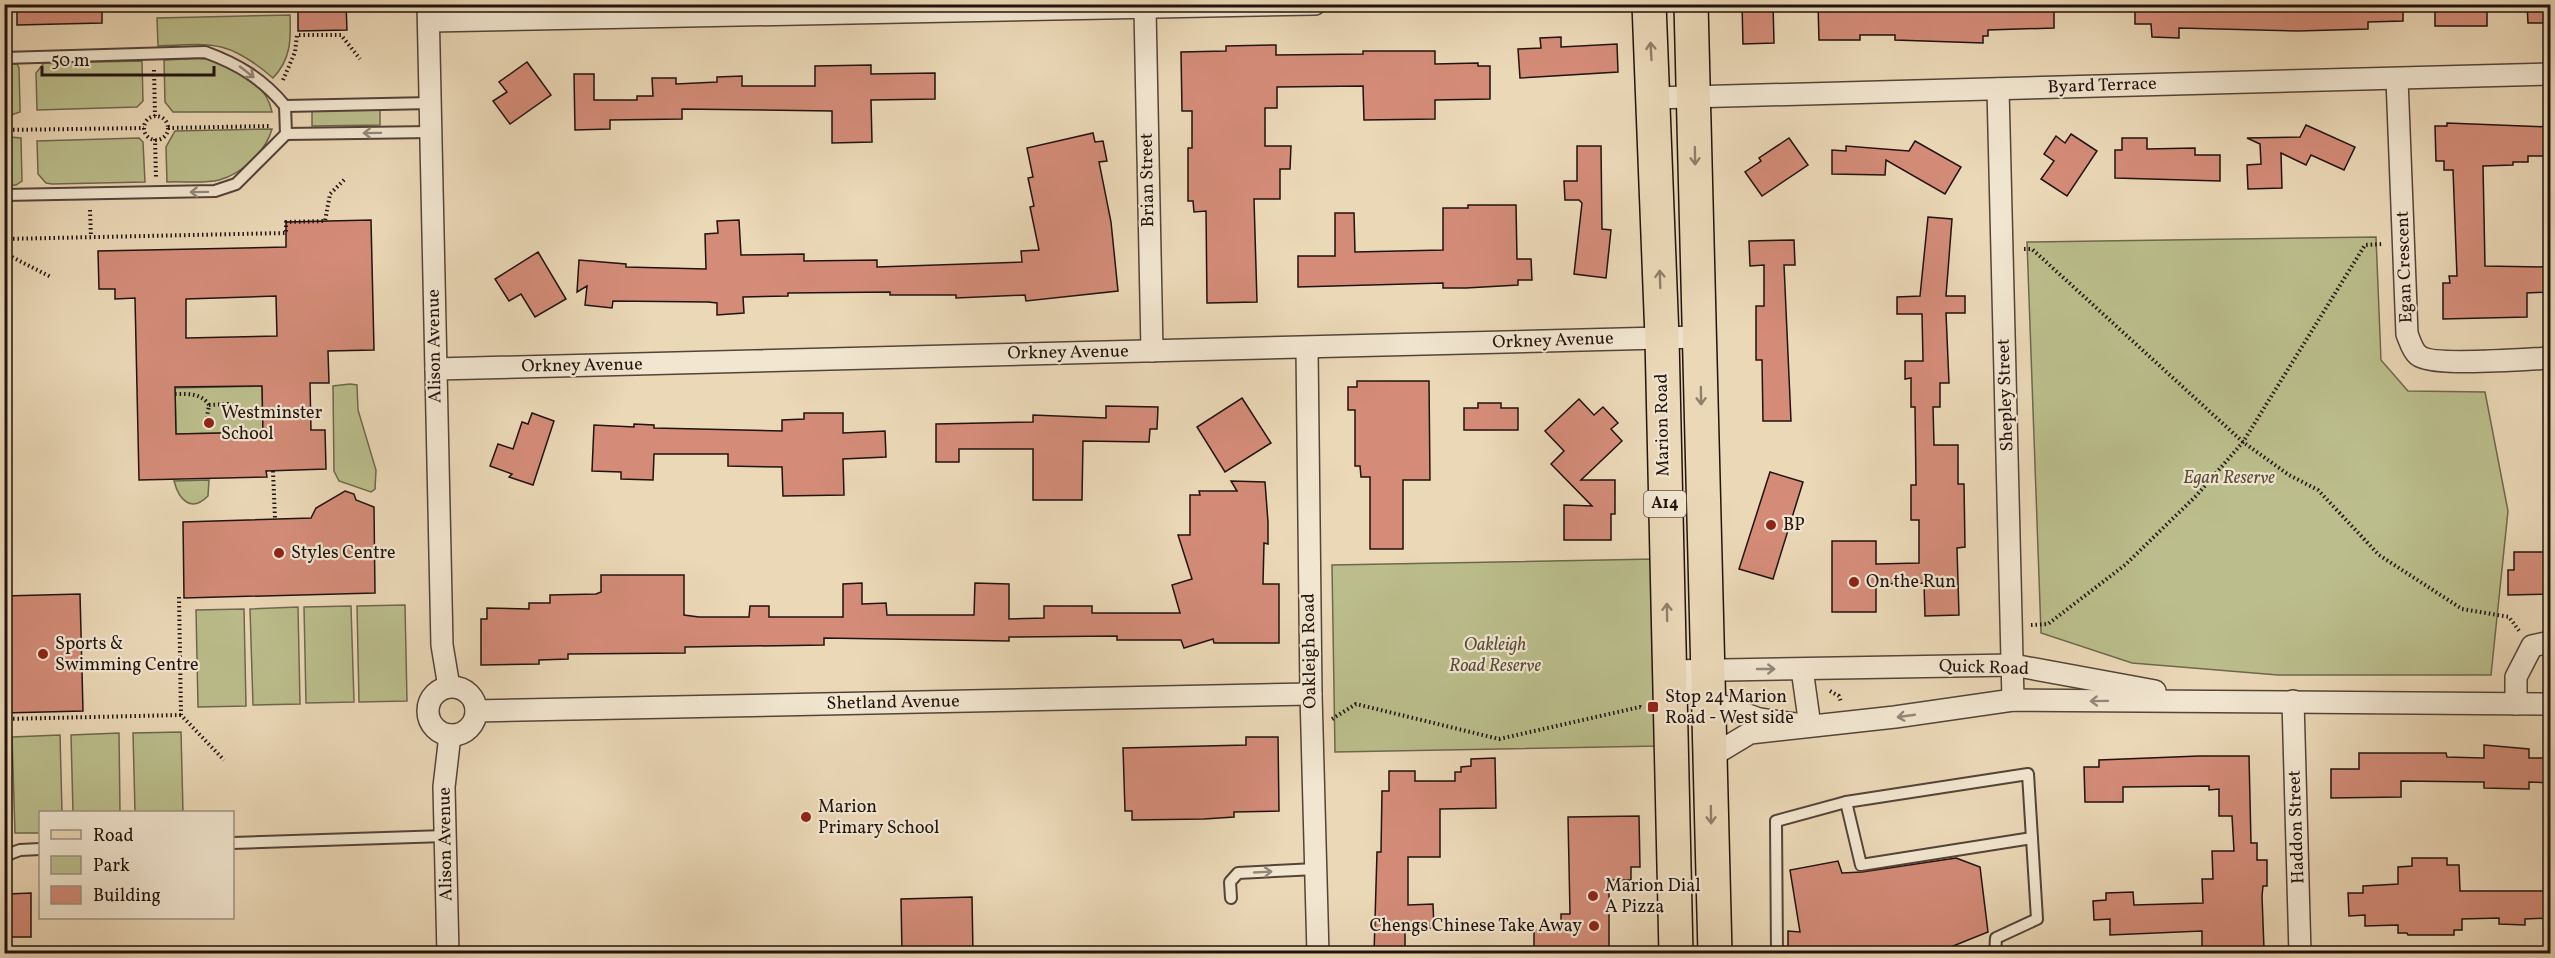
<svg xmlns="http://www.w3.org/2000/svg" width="2555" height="958" font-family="Vollkorn,serif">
  <rect width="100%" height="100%" fill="#ebd8b7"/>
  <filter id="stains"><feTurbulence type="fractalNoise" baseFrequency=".00333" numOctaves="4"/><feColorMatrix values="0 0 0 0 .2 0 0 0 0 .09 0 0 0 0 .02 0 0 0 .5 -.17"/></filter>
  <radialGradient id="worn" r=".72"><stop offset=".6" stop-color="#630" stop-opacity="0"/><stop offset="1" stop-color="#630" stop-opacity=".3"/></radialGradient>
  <g fill="#bbbe8c" stroke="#6e684d" stroke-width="1.5">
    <path d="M 290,15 C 291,40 291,59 273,78 C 229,40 213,43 158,46 L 157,18 Z"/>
    <path d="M 164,60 C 179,60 201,56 216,60 C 240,67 267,86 272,112 L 173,112 L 165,102 Z"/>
    <polygon points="142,61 143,101 137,107 37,110 36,73 44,63"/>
    <polygon points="5,64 17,64 19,68 20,108 20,112 5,117"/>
    <polygon points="380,108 380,125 312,126 312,110"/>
    <path d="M 272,129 C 266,151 242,174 219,180 C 203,184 183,181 167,182 L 166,147 L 175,131 Z"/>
    <polygon points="5,133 10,137 21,138 22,181 16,185 5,186"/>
    <polygon points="139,138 143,142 145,182 52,184 46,183 38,174 37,141"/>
    <polygon points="2376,237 2381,360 2408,391 2485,392 2508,511 2491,675 2278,675 2132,663 2041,633 2027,242"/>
    <polygon points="350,384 357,385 358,410 376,470 375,489 371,492 339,481 334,471 333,386"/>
    <polygon points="262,386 263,432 176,434 175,388"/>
    <path d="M 209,480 L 208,496 C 191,513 179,500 174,481 Z"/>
    <polygon points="1655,559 1658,746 1335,752 1332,565"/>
    <polygon points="405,605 407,701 359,702 357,606"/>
    <polygon points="351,606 354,702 306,703 304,607"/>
    <polygon points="298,607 300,704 253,705 250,609"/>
    <polygon points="244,609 246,706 198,707 196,610"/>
    <polygon points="181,732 183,812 135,812 133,733"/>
    <polygon points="119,733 120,812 73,812 71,735"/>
    <polygon points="60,735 62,812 40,812 40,833 15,833 12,737"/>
  </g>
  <g fill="#d48c79" stroke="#21130e" stroke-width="1.5" fill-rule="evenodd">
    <polygon points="17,4 102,4 102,23 17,25"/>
    <polygon points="298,4 346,4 347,30 298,31"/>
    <polygon points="1742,4 1773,4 1774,43 1743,44"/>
    <polygon points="1818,4 1860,4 1860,7 2054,4 2054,28 1988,30 1988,36 1983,36 1983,43 1895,40 1895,35 1860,35 1860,40 1819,40"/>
    <polygon points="2135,4 2403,4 2403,21 2368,22 2368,29 2298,31 2179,28 2179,38 2152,37 2151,24 2135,24"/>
    <rect x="2435" y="4" width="52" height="22"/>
    <polygon points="2527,4 2550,4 2550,23 2528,23"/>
    <polygon points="1561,37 1561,47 1617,44 1618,72 1520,78 1518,49 1541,48 1540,38"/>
    <polygon points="1276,45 1276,55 1363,54 1363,51 1435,51 1435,64 1478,63 1478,66 1490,66 1490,99 1435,100 1435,119 1364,120 1363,86 1277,87 1277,108 1265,108 1265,146 1291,146 1290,169 1280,169 1280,199 1254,199 1257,302 1207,303 1206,211 1194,212 1193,201 1188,201 1188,148 1192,148 1192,111 1182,111 1181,52 1226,51 1226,46"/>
    <polygon points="527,62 551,95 510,124 493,101 507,92 499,82"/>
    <polygon points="871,65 871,74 935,73 935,99 871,100 872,142 832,143 832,111 682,109 682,119 610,120 610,129 575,130 574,74 594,74 594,100 637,100 637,96 653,96 652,78 676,78 676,84 717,82 717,77 742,76 742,86 815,86 815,66"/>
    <polygon points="2447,123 2550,127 2550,156 2528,156 2528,162 2513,162 2513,165 2483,166 2485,266 2550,267 2550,292 2527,293 2527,317 2443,319 2443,283 2450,283 2449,276 2457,276 2453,170 2444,170 2444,161 2436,161 2435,126 2447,126"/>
    <polygon points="2306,125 2355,147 2344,170 2311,155 2306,165 2281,153 2282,188 2248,189 2247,165 2261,164 2260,144 2247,138 2300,137"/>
    <polygon points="1093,133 1095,142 1103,141 1107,161 1099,162 1111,222 1118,291 1026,301 1025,295 956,298 956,295 890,295 890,292 788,293 788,296 743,297 744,313 717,315 717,303 708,302 613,301 612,308 585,305 587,286 577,292 579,260 626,264 626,267 706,269 705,234 718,233 717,221 739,220 741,255 804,254 804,261 877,260 877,267 1022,262 1021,251 1039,250 1030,207 1034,206 1028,178 1033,177 1027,148"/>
    <polygon points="2071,134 2097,151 2067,196 2041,179 2054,161 2044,154 2056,136 2065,143"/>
    <polygon points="1789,138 1808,165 1762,196 1745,172 1761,161 1759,158"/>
    <polygon points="2122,138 2147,138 2147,149 2195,148 2195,155 2220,155 2220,181 2115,178 2115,150 2122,150"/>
    <polygon points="1915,141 1961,167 1945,194 1886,160 1885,175 1832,174 1832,150 1846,151 1846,146 1909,151"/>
    <polygon points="1577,146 1601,146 1602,229 1611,230 1606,278 1574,274 1582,203 1579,200 1565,200 1564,181 1577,181"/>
    <polygon points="1468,205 1516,205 1517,259 1531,259 1532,280 1518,280 1518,285 1466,288 1443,288 1443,283 1298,287 1298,256 1335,256 1335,213 1354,213 1355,252 1443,250 1443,208 1468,208"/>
    <polygon points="1928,217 1952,219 1946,296 1965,296 1965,313 1946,313 1949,383 1940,383 1940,407 1933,407 1934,445 1958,445 1958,484 1964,484 1965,547 1957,548 1959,615 1925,616 1924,583 1876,584 1876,612 1832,612 1832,541 1876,541 1876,564 1919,563 1919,520 1911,520 1911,485 1916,485 1915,407 1911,407 1911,378 1905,379 1905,361 1923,361 1922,314 1897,314 1897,297 1920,296"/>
    <path d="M 371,220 L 374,350 L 328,351 L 329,383 L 310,383 L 311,430 L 325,430 L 326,469 L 266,471 L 267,477 L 139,480 L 135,298 L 115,299 L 115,289 L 99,289 L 98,251 L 286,247 L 286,222 ZM 276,296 L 277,336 L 186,338 L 186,299 ZM 262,386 L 263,432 L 176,434 L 175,387 Z"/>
    <polygon points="1794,240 1795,265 1784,265 1791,421 1763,421 1762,360 1756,360 1756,306 1764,306 1764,265 1750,266 1749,241"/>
    <polygon points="538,252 566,299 535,317 521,294 509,301 495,279"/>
    <polygon points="1357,381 1429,381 1430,480 1403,480 1403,549 1370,549 1370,477 1361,477 1360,466 1355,466 1355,410 1348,410 1348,387 1357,387"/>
    <polygon points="1242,398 1271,443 1225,472 1197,427"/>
    <polygon points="1579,399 1594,415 1603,407 1618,423 1611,429 1622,441 1581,480 1615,480 1615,514 1611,514 1611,540 1564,540 1564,505 1592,506 1551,464 1564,451 1545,431"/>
    <polygon points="1478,403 1501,403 1501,408 1518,408 1518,430 1464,430 1464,408 1478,408"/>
    <polygon points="1106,406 1158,407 1157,429 1150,429 1149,442 1083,441 1082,500 1033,500 1033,449 959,449 959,462 936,462 936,424 1033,422 1033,415 1106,418"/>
    <polygon points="532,413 554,421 533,485 509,477 512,474 490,466 498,444 513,449 522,422 528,424"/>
    <polygon points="804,413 843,413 843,433 885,431 886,457 843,459 844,495 783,496 782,467 728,466 728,454 654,454 653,480 621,479 621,472 592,471 594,425 634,427 634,424 654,425 654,428 782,431 782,420 804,419"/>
    <polygon points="1770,472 1803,482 1773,579 1739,569"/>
    <polygon points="1231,481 1265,482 1268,522 1268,544 1264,543 1263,584 1279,584 1279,643 1214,643 1213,639 1184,648 1181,640 1117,640 1117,636 1009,637 1009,641 824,638 824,645 685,647 685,653 568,654 568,659 539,660 539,664 481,665 481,619 487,619 487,608 529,609 529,603 550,603 550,595 596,594 601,592 601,575 684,575 684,615 699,617 749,617 750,606 769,606 769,617 843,617 843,584 862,583 862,604 886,603 887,615 974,615 975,583 1009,584 1009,619 1044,618 1044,606 1092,606 1092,613 1180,613 1172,585 1192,579 1178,535 1190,535 1190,495 1200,495 1199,491 1237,491"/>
    <polygon points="345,491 354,494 356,500 374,507 375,593 184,598 183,522 311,518 316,508"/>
    <polygon points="2514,552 2550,552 2550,579 2546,579 2547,594 2508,595 2508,570 2514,570"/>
    <polygon points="80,594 83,711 4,713 4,596"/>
    <polygon points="1246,737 1278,737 1279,811 1234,812 1234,817 1204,819 1132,820 1132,811 1125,811 1123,748 1246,745"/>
    <polygon points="2484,745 2529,749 2529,758 2550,758 2550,783 2529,782 2529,789 2484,788 2484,782 2401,781 2401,797 2331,798 2331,769 2359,769 2359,753 2446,753 2447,757 2484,758"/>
    <polygon points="2199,756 2249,756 2251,843 2257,843 2257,860 2267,860 2267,886 2263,886 2262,896 2264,949 2202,950 2202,931 2110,935 2110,919 2094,920 2093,901 2106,900 2106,893 2133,892 2134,905 2203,903 2202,879 2213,879 2212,851 2234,851 2232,816 2219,816 2219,789 2209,790 2209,786 2123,787 2123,802 2085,802 2084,767 2099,767 2099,760"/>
    <polygon points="1495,758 1496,808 1440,809 1440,857 1408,857 1408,905 1433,904 1434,928 1405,928 1405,954 1374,954 1377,852 1381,852 1382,791 1389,791 1389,771 1415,771 1415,781 1455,781 1455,772 1461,772 1461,767 1471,766 1471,759"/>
    <polygon points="1639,816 1640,867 1631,867 1631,880 1609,880 1609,948 1534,948 1534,930 1561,930 1561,914 1570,914 1568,817"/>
    <polygon points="1956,858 1980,867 1988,932 1953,946 1952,954 1788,954 1788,931 1800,932 1790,870 1838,861 1842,873 1862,872"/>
    <polygon points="2412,858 2447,858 2447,865 2459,865 2460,891 2550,891 2550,918 2525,919 2525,925 2499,924 2499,918 2462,919 2462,930 2454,930 2454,935 2408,935 2407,933 2398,933 2398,925 2365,926 2365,915 2349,916 2348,893 2363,893 2363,886 2398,884 2398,867 2412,866"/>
    <polygon points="31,893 31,937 8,937 8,894"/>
    <polygon points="972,897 973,954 902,954 901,899"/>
  </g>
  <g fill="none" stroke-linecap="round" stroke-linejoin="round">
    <defs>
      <g id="service">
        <path d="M 4,58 L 205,52 C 238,64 263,79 285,106 L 431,103"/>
        <polyline points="285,106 286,134"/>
        <polyline points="4,195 215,191 236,184 286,134 431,132"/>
        <polyline points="1846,802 1861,865 2032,838"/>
        <polyline points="232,843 445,836"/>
        <polyline points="4,856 20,850 40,849"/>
        <polyline points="1231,898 1230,882 1238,873 1316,869"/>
        <polyline points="1777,954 1776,821 1846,802 2028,774 2037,919 1996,938 1995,954"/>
      </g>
      <g id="minor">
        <polyline points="428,4 442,645 449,687"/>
        <polyline points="1145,9 1152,351"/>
        <polyline points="431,21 1315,4"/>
        <path d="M 2397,79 L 2407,334 C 2410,341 2412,350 2418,355 C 2431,367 2527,359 2550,358"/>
        <polyline points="1998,89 2013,700"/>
        <polyline points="1653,98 2550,74"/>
        <polyline points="1307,348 1311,694 1318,954"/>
        <polyline points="436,369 1699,337"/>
        <polyline points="1668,671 2013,665 2155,691"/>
        <polyline points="1668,671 1709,701 1759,719 1810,726 1802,669"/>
        <circle cx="452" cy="711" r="24"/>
        <polyline points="2293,701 2300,954"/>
        <polyline points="2516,704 2516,677 2532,646 2550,642"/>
        <polyline points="476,711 1311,694"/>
        <polyline points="1710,757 1750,733 1895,717 2013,700 2550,704"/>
        <polyline points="448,954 444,787 450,735"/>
      </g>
      <g id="primary">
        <polyline points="1649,4 1662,338 1676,954"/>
        <polyline points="1691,4 1715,954"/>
      </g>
    </defs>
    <use href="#service" stroke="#544438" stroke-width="14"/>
    <use href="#minor" stroke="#544438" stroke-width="24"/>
    <use href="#primary" stroke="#21130e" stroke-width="36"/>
    <g stroke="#21130e" stroke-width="4" stroke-dasharray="1.5 3" stroke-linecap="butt">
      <polyline points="154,70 155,116"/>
      <polyline points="283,80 295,52 297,35 341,35 360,59"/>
      <circle cx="156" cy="128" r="12"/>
      <polyline points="168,128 269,126"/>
      <polyline points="4,130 144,128"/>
      <polyline points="155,139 156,178"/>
      <polyline points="90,210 91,237"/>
      <polyline points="4,239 286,233 286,222 325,221 330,194 345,179"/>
      <polyline points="2024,249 2032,249 2243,442 2289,475 2318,490 2379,555 2462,609 2509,617 2520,632"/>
      <polyline points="4,253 51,277"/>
      <path d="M 175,394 C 189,394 201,393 209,405 L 207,417"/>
      <polyline points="209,405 228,404 263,417"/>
      <polyline points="273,471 275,519"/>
      <polyline points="179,597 181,715 224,760"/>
      <polyline points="2031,625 2048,624 2125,565 2196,496 2243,442 2365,245 2383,244"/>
      <polyline points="1830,691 1839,696 1841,702"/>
      <polyline points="4,719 181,715"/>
      <polyline points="1332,719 1356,704 1499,739 1640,707 1643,709"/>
    </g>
    <use href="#service" stroke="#f2e6d0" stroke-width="10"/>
    <use href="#minor" stroke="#f2e6d0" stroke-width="21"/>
    <use href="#primary" stroke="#ebd8b7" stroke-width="33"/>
  </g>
  <defs><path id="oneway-shaft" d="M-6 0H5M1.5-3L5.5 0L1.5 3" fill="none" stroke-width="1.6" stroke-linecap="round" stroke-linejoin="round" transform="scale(1.5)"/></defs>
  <g stroke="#907f6b">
    <use href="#oneway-shaft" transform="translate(1651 51) rotate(-93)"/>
    <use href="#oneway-shaft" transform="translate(1695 156) rotate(89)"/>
    <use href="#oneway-shaft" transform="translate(1660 279) rotate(-92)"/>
    <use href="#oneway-shaft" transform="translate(1701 396) rotate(89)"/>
    <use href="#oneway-shaft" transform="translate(1667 612) rotate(-91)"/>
    <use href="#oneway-shaft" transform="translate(1711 815) rotate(89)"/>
  </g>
  <g stroke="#948779">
    <use href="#oneway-shaft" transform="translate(247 72) rotate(38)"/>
    <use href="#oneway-shaft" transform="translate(372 133) rotate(179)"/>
    <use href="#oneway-shaft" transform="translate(199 192) rotate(179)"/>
    <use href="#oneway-shaft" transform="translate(1766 669)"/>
    <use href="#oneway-shaft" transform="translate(2099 701) rotate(179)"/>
    <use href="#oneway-shaft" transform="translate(1906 716) rotate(172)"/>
    <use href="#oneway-shaft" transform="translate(1263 872) rotate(-3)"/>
  </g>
  <g fill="#8f2418" stroke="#f2e6d0" stroke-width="2">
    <circle cx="209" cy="423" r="6"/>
    <circle cx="1771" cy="525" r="6"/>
    <circle cx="279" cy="553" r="6"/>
    <circle cx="1854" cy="582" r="6"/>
    <circle cx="43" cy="654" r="6"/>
    <rect x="1647" y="701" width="12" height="12" rx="3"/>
    <circle cx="806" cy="817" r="6"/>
    <circle cx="1593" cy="896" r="6"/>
    <circle cx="1594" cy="926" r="6"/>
  </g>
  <g text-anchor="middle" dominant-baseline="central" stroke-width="4.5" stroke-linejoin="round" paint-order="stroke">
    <rect fill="#f2e6d0" stroke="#605248" stroke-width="1.5" x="1644" y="491" width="42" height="26" rx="4.5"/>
    <g font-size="16" font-weight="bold" fill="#21130e">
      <text x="1665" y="504">A14</text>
    </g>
    <g font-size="18" fill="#21130e" stroke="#f2e6d0">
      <text transform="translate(2102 86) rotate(-2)">Byard Terrace</text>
      <text transform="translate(1148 180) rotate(-91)">Brian Street</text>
      <text transform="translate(2405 267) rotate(-92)">Egan Crescent</text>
      <text transform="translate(1553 341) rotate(-2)">Orkney Avenue</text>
      <text transform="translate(435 346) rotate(-91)">Alison Avenue</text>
      <text transform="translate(1068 353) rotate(-1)">Orkney Avenue</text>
      <text transform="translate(582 366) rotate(-1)">Orkney Avenue</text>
      <text transform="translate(2006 395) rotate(-92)">Shepley Street</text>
      <text transform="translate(1663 425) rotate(-91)">Marion Road</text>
      <text transform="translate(1310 651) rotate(-91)">Oakleigh Road</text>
      <text transform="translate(1984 668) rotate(2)">Quick Road</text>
      <text transform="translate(893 703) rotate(-1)">Shetland Avenue</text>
      <text transform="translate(2297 827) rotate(-92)">Haddon Street</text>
      <text transform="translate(446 844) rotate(-91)">Alison Avenue</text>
    </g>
    <g font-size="18" fill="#21130e" stroke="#f2e6d0" text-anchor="start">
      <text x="221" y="413">Westminster<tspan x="221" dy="21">School</tspan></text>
      <text x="1783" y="525">BP</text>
      <text x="291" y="553">Styles Centre</text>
      <text x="1866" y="582">On the Run</text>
      <text x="55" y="644">Sports &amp;<tspan x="55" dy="21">Swimming Centre</tspan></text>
      <text x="1665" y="697">Stop 24 Marion<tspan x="1665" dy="21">Road - West side</tspan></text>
      <text x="818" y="807">Marion<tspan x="818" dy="21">Primary School</tspan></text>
      <text x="1605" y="886">Marion Dial<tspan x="1605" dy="21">A Pizza</tspan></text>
      <text x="1582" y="926" text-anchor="end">Chengs Chinese Take Away</text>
    </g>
    <g font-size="18" font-style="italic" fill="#574f3a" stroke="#f2e6d0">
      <text x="2229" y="478">Egan Reserve</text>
      <text x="1495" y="645">Oakleigh<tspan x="1495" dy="21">Road Reserve</tspan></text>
    </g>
  </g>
  <rect width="2555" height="958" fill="none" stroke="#ebd8b7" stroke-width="24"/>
  <rect x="6" y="6" width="2543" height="946" fill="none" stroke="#21130e" stroke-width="3"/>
  <rect x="12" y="12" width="2531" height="934" fill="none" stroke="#21130e" stroke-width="1.5"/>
  <rect x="39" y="811" width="195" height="108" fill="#f2e6d0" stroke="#9e9282" stroke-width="1.5"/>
  <rect x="51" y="830" width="30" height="9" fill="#ebd8b7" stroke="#9e9282" stroke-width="1.5"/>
  <text x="93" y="841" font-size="18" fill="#21130e">Road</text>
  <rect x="51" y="856" width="30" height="18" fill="#bbbe8c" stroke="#9e9282" stroke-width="1.5"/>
  <text x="93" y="871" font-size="18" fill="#21130e">Park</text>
  <rect x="51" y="886" width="30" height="18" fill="#d48c79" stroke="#9e9282" stroke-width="1.5"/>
  <text x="93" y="901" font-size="18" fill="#21130e">Building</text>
  <path d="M42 66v9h172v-9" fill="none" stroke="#21130e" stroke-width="3"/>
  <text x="51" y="66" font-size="18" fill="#21130e" stroke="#f2e6d0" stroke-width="4.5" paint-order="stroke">50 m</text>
  <rect width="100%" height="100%" filter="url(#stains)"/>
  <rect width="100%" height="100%" fill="url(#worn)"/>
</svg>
